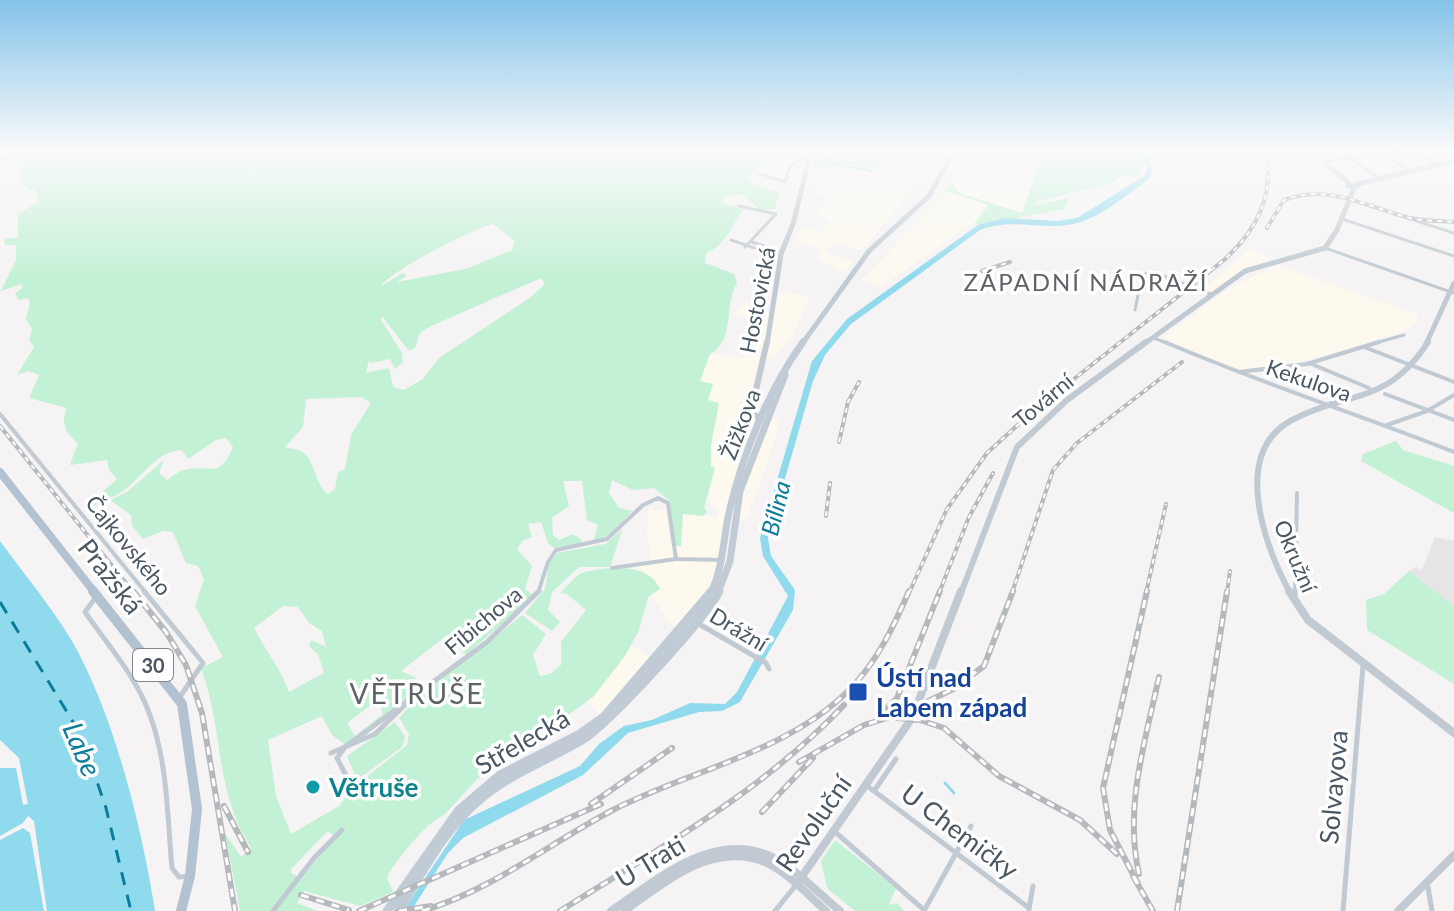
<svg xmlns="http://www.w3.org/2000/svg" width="1454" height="911" font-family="Lato,sans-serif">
  <rect width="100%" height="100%" fill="#f5f3f3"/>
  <g fill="#fdf9ef">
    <polygon points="901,150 928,150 931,160 907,196 861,251 833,242 827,252 853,261 844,273 817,258 822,249 796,242 804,226 821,232 830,222 817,214 829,197 816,193 825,167 874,172"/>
    <polygon points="972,150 1044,150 1023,213 1008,209 980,218 881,287 862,280 957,181"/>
    <polygon points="1251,248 1270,259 1248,268 1212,293 1203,289"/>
    <polygon points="1277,265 1416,314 1419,321 1403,332 1300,362 1238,370 1161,338 1231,287"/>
    <polygon points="779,291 810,297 793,334 774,359 762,359 748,408 780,419 772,449 747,519 724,517 721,565 714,581 677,627 669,621 651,595 660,589 644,572 634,568 653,563 647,538 648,510 666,510 671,546 681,546 683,514 717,517 718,512 708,500 715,468 711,466 711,445 718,412 700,382 710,354 743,358 749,337 763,336 758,322 735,314 743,302 774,315"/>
    <polygon points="632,646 650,657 598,715 587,700"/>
  </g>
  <polygon fill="#e6e4e5" points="1435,537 1454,541 1454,606 1409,571 1416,567 1422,570"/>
  <g fill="#c3f1d5" fill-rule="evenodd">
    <path d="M 33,150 L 809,150 L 770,159 L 747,177 L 751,184 L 779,193 L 775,209 L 760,210 L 741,194 L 725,196 L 722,203 L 743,209 C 732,226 725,246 706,253 L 705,263 L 734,274 L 737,283 C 723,306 736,340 710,354 L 700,381 L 713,384 L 708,400 L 719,403 L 711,445 L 711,466 L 715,468 L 704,507 L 707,512 L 703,516 L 683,514 L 681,546 L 675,546 L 670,501 L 654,488 L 633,490 L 612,480 L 609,493 L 619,508 L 632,511 L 609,535 L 593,542 L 598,525 L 587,520 L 582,481 L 563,481 L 569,506 L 552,518 L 553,535 L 559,540 L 573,534 L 582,540 L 579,544 L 554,548 L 548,543 L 541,522 L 528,524 L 532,537 L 522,541 L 517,549 L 532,566 L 525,589 L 534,596 L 466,655 L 447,635 L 401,671 L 415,677 L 418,689 L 346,745 L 332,735 L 322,716 L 268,740 L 276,796 L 291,834 L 339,806 L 355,786 L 407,745 L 409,734 L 399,718 C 434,678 481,650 522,615 L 546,634 L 533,655 L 540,676 L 550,674 L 561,665 L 561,642 L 586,610 L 567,594 L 560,593 C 566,588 576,574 584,572 C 609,567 648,562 660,589 L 648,597 L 639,630 L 625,656 L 593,697 L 551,727 L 521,738 L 481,768 L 481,775 L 443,816 C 430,818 392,865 387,878 L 393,892 L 360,906 L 304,891 L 297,903 L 317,911 L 240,911 L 225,833 L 241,857 L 251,848 C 214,791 224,730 201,668 L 223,657 L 195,606 L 204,579 L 198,566 L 186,563 L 173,532 L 163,531 L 143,539 L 132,526 L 131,515 L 110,500 L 127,492 L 164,460 L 159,473 L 167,480 C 172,477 179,471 184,470 C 211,463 218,481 233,447 L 226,438 L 216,440 L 188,459 L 182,450 C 157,450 142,478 123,491 C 114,497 103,501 93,506 L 96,498 L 117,479 L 109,470 L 107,460 L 70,465 L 78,443 C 66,434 60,422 67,408 L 29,398 L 39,375 L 29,371 L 17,375 L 34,347 L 29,339 L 32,329 L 26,319 L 30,302 L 28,298 L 19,300 L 15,293 L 23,288 L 21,284 L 1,291 L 16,260 L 16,245 L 5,245 L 4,239 L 18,237 L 18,214 L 38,202 L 35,188 L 29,189 L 21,182 L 20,173 L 24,171 L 19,166 ZM 493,224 L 515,241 L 512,250 L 465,269 L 397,282 L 406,276 L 403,273 L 381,286 C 392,270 474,228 493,224 ZM 541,278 L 545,284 L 531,297 L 439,358 L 423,379 L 404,390 L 393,387 L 389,368 L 366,373 L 369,360 L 371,363 L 390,359 L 395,369 L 403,362 L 402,353 L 381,320 L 382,316 L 409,351 L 415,348 L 420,333 L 431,326 ZM 361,397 L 371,403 L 351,435 L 345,469 L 338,472 L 335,489 L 328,494 C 315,485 316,464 304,453 C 300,449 292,449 285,447 L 303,427 L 306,399 ZM 283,606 L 298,607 L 309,623 L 322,631 L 326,647 L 311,640 L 309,646 L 318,654 L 324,673 L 289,692 C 280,667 266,652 254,628 ZM 375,702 L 380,703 L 383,714 L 355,736 L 347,723 ZM 328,831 L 336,838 L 300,878 L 291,873 L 291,869 Z"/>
    <polygon points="819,150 901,150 882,167 842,164 812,168 810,164"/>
    <polygon points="1043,150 1140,150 1144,162 1136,177 1118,177 1114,182 1038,201 1035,205 1069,198 1064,209 978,225 975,223 988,205 944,190 951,183 960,193 1022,213"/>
    <polygon points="1396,441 1403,450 1454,466 1454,513 1361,461 1363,454"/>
    <polygon points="622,530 610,567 579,567 552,592 548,610 560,622 552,631 525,613 545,589 549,563 557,553 605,544"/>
    <polygon points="1409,571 1454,606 1454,684 1367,630 1366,600 1384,594"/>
    <polygon points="395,722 405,737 402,747 357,780 347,756"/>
    <polygon points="835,840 896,888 889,905 897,903 904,911 855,911 827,888 821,861"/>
  </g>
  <g fill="#90daee">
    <path d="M 1140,150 L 1144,150 L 1152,168 L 1150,178 C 1125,196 1098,221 1067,225 C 1037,229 1010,218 980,230 L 851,324 L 825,355 L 813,381 L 768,538 L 771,556 L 795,590 L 793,610 L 740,702 L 722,711 L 699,712 L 628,733 L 583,775 L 463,838 L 448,853 L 411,911 L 403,911 L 464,820 L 580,766 L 599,744 L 624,726 L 652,720 L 690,703 L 725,704 L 737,692 L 788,596 L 763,556 L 760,538 L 812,361 L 847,319 L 978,225 L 1005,218 L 1058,221 L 1077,218 L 1144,176 L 1148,167 L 1139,155 Z"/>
    <path d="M 0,541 C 24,574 51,606 72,641 C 114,714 142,828 155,911 L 47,911 L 34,821 L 28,816 L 23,823 L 0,836 L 0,768 L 16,768 L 23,805 L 28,804 L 19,758 L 0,740 Z"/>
    <polygon points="23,828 30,833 44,911 0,911 0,840"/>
  </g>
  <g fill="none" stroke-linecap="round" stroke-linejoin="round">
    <g stroke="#90daee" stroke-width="2">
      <polyline points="817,153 839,165 872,171"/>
      <polyline points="1145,159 1162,150"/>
    </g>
    <polyline stroke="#90daee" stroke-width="3" points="945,783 954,793"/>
    <polyline stroke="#0c7c9b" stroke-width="3" stroke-dasharray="13 10" stroke-linecap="butt" points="0,602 81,735 106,808 131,911"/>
    <g stroke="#c1cad2" stroke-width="3">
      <polyline points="1338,150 1379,178"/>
      <polyline points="1378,150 1409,171"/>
      <polyline points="1414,150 1437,165"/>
      <polyline points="0,162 14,150"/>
      <polyline points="1323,162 1405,150"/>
      <polyline points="758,173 785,182 790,166 801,158 809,159"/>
      <polyline points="1351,200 1454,233"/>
      <polyline points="739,206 776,214"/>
      <polyline points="1342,219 1454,256"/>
      <polyline points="731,240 781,257"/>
      <polyline points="752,242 782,252"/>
      <polyline points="745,247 776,214"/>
      <polyline points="1325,248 1454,293"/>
      <polyline points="1135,310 1142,275 1153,272 1213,295"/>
      <polyline points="1154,338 1169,344"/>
      <polyline points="1372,344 1404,335"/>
    </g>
    <g stroke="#c1cad2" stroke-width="4">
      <path d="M 1165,342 C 1260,383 1358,414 1454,452"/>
      <polyline points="1364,347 1454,382"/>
      <polyline points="1309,363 1369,388"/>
      <polyline points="1239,372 1307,364 1379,342"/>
      <polyline points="1385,394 1454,420"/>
      <polyline points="0,414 146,593"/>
      <polyline points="1387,425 1427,411 1454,395"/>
      <polyline points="612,568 676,559"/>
      <polyline points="538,593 548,562 556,550 607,539 643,505 658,498 668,503 676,559 723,560"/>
      <polyline points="1295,593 1297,493"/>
    </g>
    <g stroke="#c1cad2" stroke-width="5">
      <polyline points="144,591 203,663 179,698"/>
      <path d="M 96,597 L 85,612 C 107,644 134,674 148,710 C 168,760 167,815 172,868 L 179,877 L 190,876"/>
      <polyline points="1295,598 1295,591"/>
      <polyline points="699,624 766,663 769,669"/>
      <polyline points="331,753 375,734 410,700"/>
      <polyline points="350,783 337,758 345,747 487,642 539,591"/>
      <polyline points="866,785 1029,908"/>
      <polyline points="874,791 896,759"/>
      <polyline points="834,831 924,910"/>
      <polyline points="1427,882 1432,911"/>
      <polyline points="1029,909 1033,886"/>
      <polyline points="273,911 314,858 342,830"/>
      <polyline points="775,911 796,885"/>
      <polyline points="924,911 971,826"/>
      <polyline points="1343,911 1363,665"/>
    </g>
    <g stroke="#c1cad2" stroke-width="5">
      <polyline points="767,344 781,254 793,224 809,159 815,150"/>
      <polyline points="1144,344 1245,271 1325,248 1337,230 1354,188"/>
      <polyline points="1426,344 1454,283"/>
    </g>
    <g stroke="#c1cad2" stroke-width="6">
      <polyline points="761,420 751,411 767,342"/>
      <polyline points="961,593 1017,447 1067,400 1146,342"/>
      <path d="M 1290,593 C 1265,546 1230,453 1292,420 C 1348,390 1387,406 1428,342"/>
    </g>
    <g stroke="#c1cad2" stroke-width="8">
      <polyline points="1289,591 1308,620 1454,733"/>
      <polyline points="796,885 912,718 961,591"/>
      <path d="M 611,911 C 657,880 714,829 772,857 C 798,870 818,893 840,911"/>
      <path d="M 624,911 C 666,882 715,838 769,864 C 790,875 808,895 826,911"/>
      <polyline points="1398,911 1454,855"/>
    </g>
    <g stroke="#c1cbd6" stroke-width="5">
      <polyline points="1309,150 1348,182 1348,186 1358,186"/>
      <polyline points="1357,184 1454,161"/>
      <polyline points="802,344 869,251 929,196 954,150"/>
    </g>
    <g stroke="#c1cbd6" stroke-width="7">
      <path d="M 711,593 C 724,564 723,537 730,508 C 744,451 769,389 803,342"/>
      <polyline points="718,593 730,561 740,491 785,375"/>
    </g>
    <g stroke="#c1cbd6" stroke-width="9">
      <polyline points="387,911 458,811 500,775 580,734 604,717 712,591"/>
      <path d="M 398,911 C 422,874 443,831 477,802 C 508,774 547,761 582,740 C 608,724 706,618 719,591"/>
    </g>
    <polyline stroke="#b3c2d1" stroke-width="8" points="0,472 95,593"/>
    <polyline stroke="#b3c2d1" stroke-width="10" points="93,591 182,704 197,809 190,876 181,911"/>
    <defs>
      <g id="rail-far1">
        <path d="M 1267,228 L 1284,200 C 1330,183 1366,207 1410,218 C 1424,221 1440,221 1454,222"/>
        <polyline points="982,271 1010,262"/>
        <polyline points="0,426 134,593"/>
        <polyline points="839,442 848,402 859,382"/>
        <polyline points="826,516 830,483"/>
        <path d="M 909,593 L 947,509 L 987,453 L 1031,413 L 1224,260 C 1258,229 1274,196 1266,150"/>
        <polyline points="939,593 969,517 993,473"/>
        <polyline points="1012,593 1053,470 1077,443 1182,362"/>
        <polyline points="1146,593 1166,504"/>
        <polyline points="1227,593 1230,571"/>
      </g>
      <g id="rail">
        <polyline points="133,591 166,632 186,665 202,713 235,911"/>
        <polyline points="878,717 897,698 940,591"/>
        <polyline points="897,718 920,720 944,728 999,776 1080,820 1117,854"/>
        <polyline points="799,762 864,725 904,713 953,689 984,666 1013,591"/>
        <polyline points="591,804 672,748"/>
        <polyline points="224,806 248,852"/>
        <polyline points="762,812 813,758"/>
        <path d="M 1139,874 C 1124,807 1145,742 1159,677"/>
        <polyline points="1133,876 1153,911"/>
        <polyline points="1138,884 1110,830 1103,788 1147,591"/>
        <polyline points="301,895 349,910"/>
        <polyline points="359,911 601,804"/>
        <polyline points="399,911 431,906"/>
        <path d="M 422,911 C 492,890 547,845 611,811 C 687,771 787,753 849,690 C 877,662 894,626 909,591"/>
        <path d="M 560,911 C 660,848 762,792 844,705"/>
        <polyline points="1177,911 1227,591"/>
      </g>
    </defs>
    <use href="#rail-far1" stroke="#b5b8bd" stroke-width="4"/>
    <use href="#rail" stroke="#b5b8bd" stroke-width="6"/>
    <use href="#rail-far1" stroke="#fff" stroke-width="2" stroke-dasharray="5" stroke-linecap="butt"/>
    <use href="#rail" stroke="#fff" stroke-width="3" stroke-dasharray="8" stroke-linecap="butt"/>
  </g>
  <linearGradient id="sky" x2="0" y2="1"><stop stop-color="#85c3ea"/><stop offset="0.54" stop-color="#fafafa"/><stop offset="1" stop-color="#fafafa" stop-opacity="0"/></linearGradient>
  <rect width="1454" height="278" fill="url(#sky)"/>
  <rect fill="#1a4fb4" stroke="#fff" stroke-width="3" x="848" y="682" width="20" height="20" rx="4"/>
  <circle fill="#0f9aa8" stroke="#fff" stroke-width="3" cx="313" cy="787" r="8"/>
  <g text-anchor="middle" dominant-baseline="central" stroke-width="7" stroke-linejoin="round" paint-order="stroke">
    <rect fill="#fff" stroke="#808990" stroke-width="2" x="133" y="649" width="40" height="32" rx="6"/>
    <g font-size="20" font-weight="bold" fill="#4a5661">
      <text x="153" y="665">30</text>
    </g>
    <g font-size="22" fill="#4a5661" stroke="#fff">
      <text transform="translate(757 300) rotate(-79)">Hostovická</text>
      <text transform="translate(1309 380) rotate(19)">Kekulova</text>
      <text transform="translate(1043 400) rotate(-40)">Tovární</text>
      <text transform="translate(740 424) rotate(-69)">Žižkova</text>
      <text transform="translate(129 545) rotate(51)">Čajkovského</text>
      <text transform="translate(1296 556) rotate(67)">Okružní</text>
      <text transform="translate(483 620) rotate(-40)">Fibichova</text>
      <text transform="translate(739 629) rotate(31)">Drážní</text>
    </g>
    <g font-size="24" letter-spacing="2" fill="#5f6368" stroke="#fff">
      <text x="1086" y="281">ZÁPADNÍ NÁDRAŽÍ</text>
    </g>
    <g font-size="24" font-style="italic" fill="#0c7c9b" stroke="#fff">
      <text transform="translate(775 508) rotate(-76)">Bílina</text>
    </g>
    <g font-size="26" fill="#4a5661" stroke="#fff">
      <text transform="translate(111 576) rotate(52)">Pražská</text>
      <text transform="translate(522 741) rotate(-30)">Střelecká</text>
      <text transform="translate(1333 787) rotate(-85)">Solvayova</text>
      <text transform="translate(813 823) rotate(-55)">Revoluční</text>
      <text transform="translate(960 831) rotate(37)">U Chemičky</text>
      <text transform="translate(650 861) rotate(-31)">U Trati</text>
    </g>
    <g font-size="26" font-weight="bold" fill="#164399" stroke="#fff" text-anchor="start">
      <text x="876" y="677">Ústí nad<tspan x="876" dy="30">Labem západ</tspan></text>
    </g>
    <g font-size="26" font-weight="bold" fill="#0d838f" stroke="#fff" text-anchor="start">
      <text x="329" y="787">Větruše</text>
    </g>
    <g font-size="28" letter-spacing="2" fill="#5f6368" stroke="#fff">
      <text x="417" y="693">VĚTRUŠE</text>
    </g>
    <g font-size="28" font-style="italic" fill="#0c7c9b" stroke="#fff">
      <text transform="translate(83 749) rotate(67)">Labe</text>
    </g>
  </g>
</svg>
